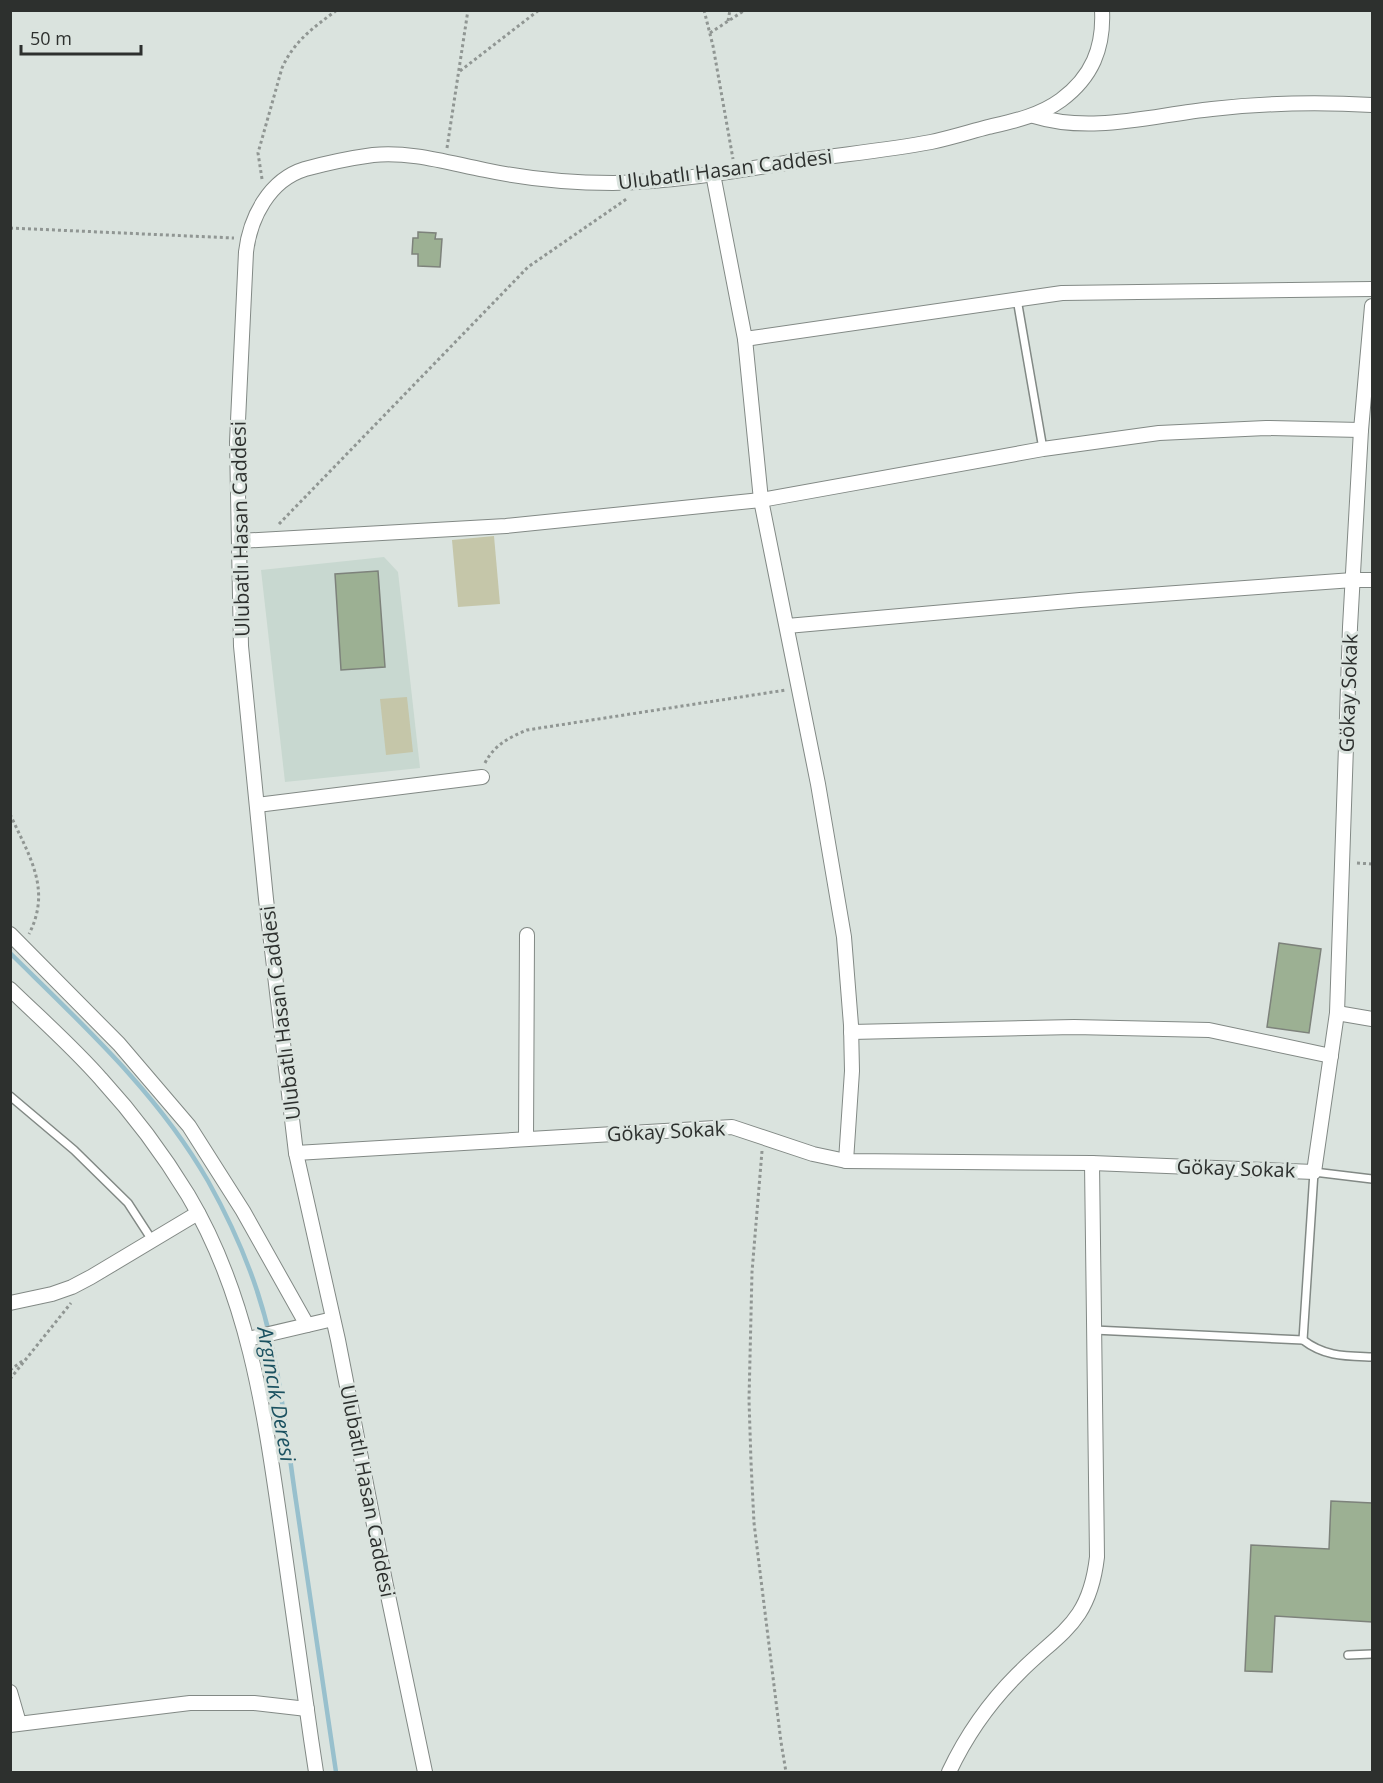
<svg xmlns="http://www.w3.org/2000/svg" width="1383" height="1783" font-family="'Open Sans',sans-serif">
  <rect width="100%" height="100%" fill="#dae3de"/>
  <polygon fill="#c8d8d0" points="384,557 398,572 420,768 285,782 261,570"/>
  <g fill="#c5c6a9">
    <polygon points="494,536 500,604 458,607 452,540"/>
    <polygon points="407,697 413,752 386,755 380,699"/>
  </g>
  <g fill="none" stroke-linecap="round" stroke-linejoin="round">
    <path stroke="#98c0cd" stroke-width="4.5" d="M 10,953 C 81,1023 158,1093 208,1181 C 236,1231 259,1286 271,1342 C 283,1394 288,1448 296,1501 C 309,1591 323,1682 336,1772"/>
  </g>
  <g fill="#9cb093" stroke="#7d827b" stroke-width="1.5">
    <polygon points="418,232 436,233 435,239 442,239 440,267 418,266 418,254 412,254 413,238 418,238"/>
    <polygon points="378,571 385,667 341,670 335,574"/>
    <polygon points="1279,943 1321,949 1309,1033 1267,1027"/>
    <polygon points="1331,1501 1372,1503 1372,1622 1275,1616 1272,1672 1245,1671 1251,1545 1329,1549"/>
  </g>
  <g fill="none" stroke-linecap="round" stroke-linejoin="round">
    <defs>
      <g id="lane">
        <polyline points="1017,299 1043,449"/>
        <polyline points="10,1096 74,1150 128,1203 152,1240"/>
        <path d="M 1094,1330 L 1303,1340 C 1325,1357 1346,1356 1372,1357"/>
        <polyline points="1303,1340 1314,1172 1372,1179"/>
        <polyline points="1348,1655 1372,1654"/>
      </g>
      <g id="street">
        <path d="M 1034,116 C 1092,134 1153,115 1212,109 C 1265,103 1319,102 1372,105"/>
        <polyline points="713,174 745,339 761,500 818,784 844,937 851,1025 852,1071 846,1161"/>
        <polyline points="745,339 1062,293 1372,289"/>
        <polyline points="239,541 506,526 761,500 1043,449 1159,433 1266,428 1361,430"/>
        <polyline points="787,626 1080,600 1353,580 1372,580"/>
        <polyline points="257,805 482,777"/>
        <polyline points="10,934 119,1044 189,1126 243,1211 307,1325"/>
        <path d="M 10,989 C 41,1019 73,1047 101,1079 C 134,1115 163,1154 188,1195 C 250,1299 265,1417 282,1534 C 293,1614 304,1693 316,1772"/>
        <polyline points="1337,1013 1372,1019"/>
        <polyline points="851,1032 1074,1027 1209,1030 1331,1056"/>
        <polyline points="526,1139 527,935"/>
        <polyline points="296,1153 732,1127 813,1154 846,1161 1092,1163 1314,1172 1337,1013 1350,627 1361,430 1372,306"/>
        <polyline points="10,1303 52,1294 72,1287 91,1277 198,1213"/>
        <polyline points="248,1339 333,1319"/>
        <polyline points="10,1692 19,1723"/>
        <polyline points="10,1725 190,1703 254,1703 307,1709"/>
        <path d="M 425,1772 L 385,1581 L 338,1340 L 296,1153 L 266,899 L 241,646 L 237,442 L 246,252 C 250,218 269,180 305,169 C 327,163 351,158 373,155 C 410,151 449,163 485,170 C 527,179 570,183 613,183 C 677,182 741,170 804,160 C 846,154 889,150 931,142 C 950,138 969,132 988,127 C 1014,121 1039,116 1061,100 C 1092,77 1104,48 1102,10"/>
        <path d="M 949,1772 C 966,1736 989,1703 1017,1675 C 1059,1632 1089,1625 1097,1557 L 1092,1163"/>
      </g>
    </defs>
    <use href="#lane" stroke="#828985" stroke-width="10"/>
    <use href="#street" stroke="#828985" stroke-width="16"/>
    <g stroke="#909693" stroke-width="3" stroke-dasharray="3 3" stroke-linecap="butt">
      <polyline points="704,10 713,46 733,159"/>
      <polyline points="728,21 730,10"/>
      <polyline points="710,33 745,10"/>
      <polyline points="460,71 539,10"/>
      <polyline points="447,148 468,10"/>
      <path d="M 262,179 L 258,153 L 282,68 C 294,41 314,27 337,10"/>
      <polyline points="10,228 234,238"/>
      <polyline points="279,524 528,267 628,198"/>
      <path d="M 485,763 C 494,745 510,737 527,730 L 786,690"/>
      <path d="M 10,814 C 29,856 52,889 29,934"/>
      <polyline points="1357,863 1372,864"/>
      <polyline points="762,1151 752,1272 749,1400 751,1462 754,1523 781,1742 786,1772"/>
      <polyline points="10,1370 24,1360"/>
      <polyline points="10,1379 71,1303"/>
    </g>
    <use href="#lane" stroke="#fff" stroke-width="7"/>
    <use href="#street" stroke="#fff" stroke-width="14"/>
  </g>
  <g text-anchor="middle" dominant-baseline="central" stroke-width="6" stroke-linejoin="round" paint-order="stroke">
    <g font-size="20" fill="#2d302e" stroke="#dae3de">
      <text transform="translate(725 169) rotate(-7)">Ulubatlı Hasan Caddesi</text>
      <text transform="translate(240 529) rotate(-91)">Ulubatlı Hasan Caddesi</text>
      <text transform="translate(1348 693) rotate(-88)">Gökay Sokak</text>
      <text transform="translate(280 1013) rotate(-97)">Ulubatlı Hasan Caddesi</text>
      <text transform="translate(666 1131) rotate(-3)">Gökay Sokak</text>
      <text transform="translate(1236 1168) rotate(2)">Gökay Sokak</text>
      <text transform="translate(368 1491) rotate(79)">Ulubatlı Hasan Caddesi</text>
    </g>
    <g font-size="21" font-style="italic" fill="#1b5160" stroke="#dae3de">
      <text transform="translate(277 1394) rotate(80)">Argıncık Deresi</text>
    </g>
  </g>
  <rect width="1383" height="1783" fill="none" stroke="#2d302e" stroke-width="24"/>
  <path d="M21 45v9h120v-9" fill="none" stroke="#2d302e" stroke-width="3"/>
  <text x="30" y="45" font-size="18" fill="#2d302e" stroke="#dae3de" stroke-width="4.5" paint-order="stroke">50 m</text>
</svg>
